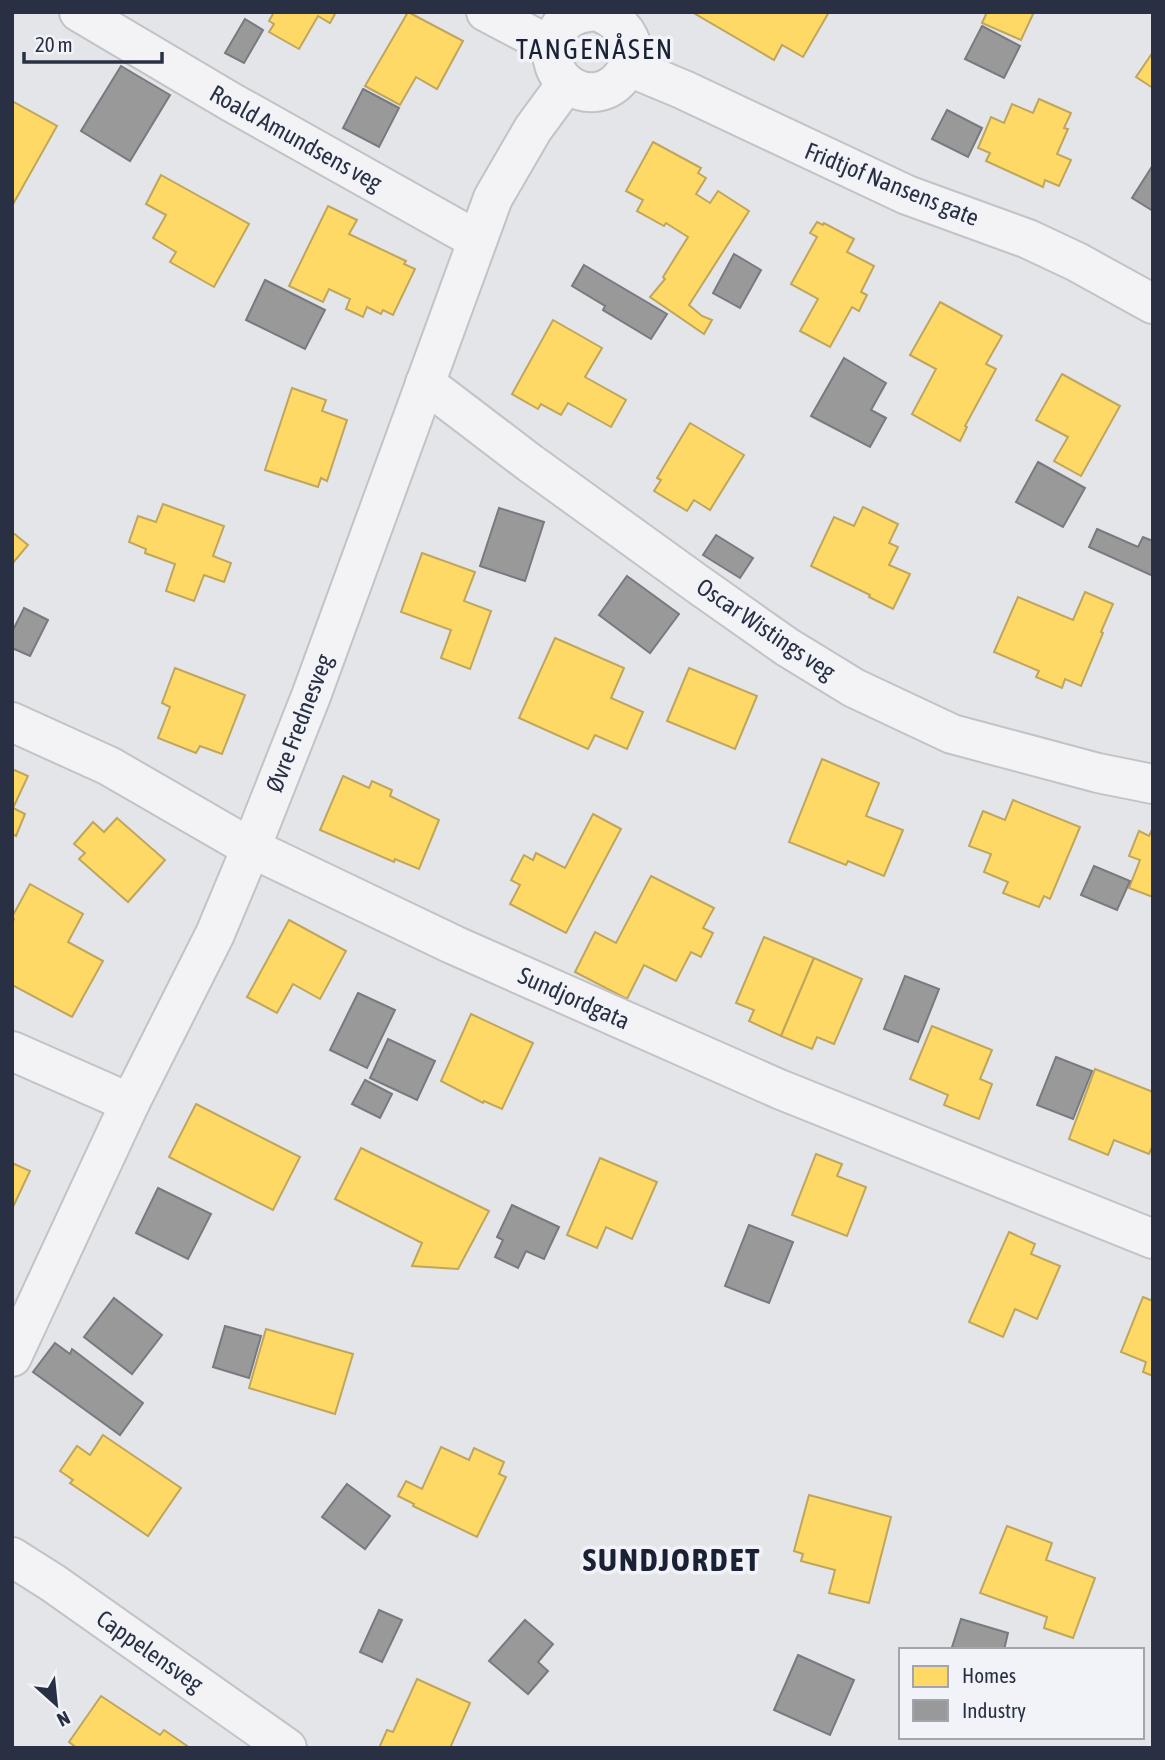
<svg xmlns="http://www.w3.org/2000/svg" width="1165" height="1760" font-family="'Asap Condensed',sans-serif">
  <rect width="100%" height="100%" fill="#e3e5e9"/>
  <g fill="#ffd966" stroke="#bfa65c" stroke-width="2">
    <polygon points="274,12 336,12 330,23 318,16 299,49 269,32 274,24 269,21"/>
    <polygon points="408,12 463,41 437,89 416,77 400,105 365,86"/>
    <polygon points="692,12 829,12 803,57 782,45 774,60"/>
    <polygon points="987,12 1034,12 1021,40 982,23"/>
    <polygon points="1153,52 1153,88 1136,77"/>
    <polygon points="1039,99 1071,113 1064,128 1068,129 1057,154 1071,160 1059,186 1045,180 1043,187 986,161 990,153 978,148 991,117 1004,123 1012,104 1033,113"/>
    <polygon points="12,101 57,126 12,206"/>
    <polygon points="653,142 701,168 698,173 706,178 696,194 710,203 718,191 749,211 689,305 702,316 712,320 704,334 650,297 665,279 663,277 688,237 666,223 664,226 637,211 643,200 626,191"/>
    <polygon points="161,175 249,224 214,287 170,262 176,252 153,238 166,215 146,204"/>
    <polygon points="328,206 357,220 349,234 406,261 404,264 415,269 393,315 383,310 381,314 367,307 363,317 346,309 350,299 329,289 323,302 289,286"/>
    <polygon points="817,222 823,225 824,223 854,239 847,252 874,266 861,292 867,295 859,311 852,307 830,347 800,331 818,299 791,284 817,237 810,233"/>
    <polygon points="940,302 1002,336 986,364 996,369 965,426 967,427 960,441 912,414 936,369 910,355"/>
    <polygon points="553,320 602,348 585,377 626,400 611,427 568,403 561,415 541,404 538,409 512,394"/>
    <polygon points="1062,374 1120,406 1081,476 1054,461 1068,437 1036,420"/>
    <polygon points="292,388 326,400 322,411 347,420 327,481 321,478 318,487 265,470"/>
    <polygon points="690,423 744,455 710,510 694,500 687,511 654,491 661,480 657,478"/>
    <polygon points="163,504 224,526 213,556 231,563 224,582 204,575 194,601 166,591 175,564 145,553 146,549 129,542 138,516 156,522"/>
    <polygon points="863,507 898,524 889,543 898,547 889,565 910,574 893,609 869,597 870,595 811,566 834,517 854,526"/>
    <polygon points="12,532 28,545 12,564"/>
    <polygon points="422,553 475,572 464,601 491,611 470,669 441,658 451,630 401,612"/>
    <polygon points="1085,592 1113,604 1101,632 1103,633 1081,686 1065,679 1062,688 1036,677 1039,671 994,652 1018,597 1073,620"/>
    <polygon points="555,638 624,668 611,698 643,712 627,749 595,735 588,749 519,718"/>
    <polygon points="175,668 245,695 222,754 200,746 196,753 158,738 170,707 162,703"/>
    <polygon points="689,668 757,696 735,749 667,721"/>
    <polygon points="822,759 879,783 866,816 903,830 884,876 848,861 846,865 789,842"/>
    <polygon points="12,769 28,776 13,808 25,814 16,836 12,834"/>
    <polygon points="343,776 369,788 372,781 392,790 390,796 439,820 419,869 395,859 394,862 320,830"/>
    <polygon points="1013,800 1080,827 1050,899 1044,896 1039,907 1003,893 1008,882 984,872 991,854 969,846 983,811 1005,820"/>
    <polygon points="593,814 621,829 566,933 510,904 520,885 511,880 524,855 533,860 536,853 565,868"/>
    <polygon points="117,818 165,860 128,902 79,859 85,853 74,844 93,822 104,832"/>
    <polygon points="1152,830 1153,831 1153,897 1129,888 1140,860 1129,856 1139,831 1149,836"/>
    <polygon points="651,876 714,908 703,928 713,933 701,957 691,952 676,981 644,965 627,999 575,972 595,932 616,943"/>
    <polygon points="30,884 83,914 68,942 103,961 72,1017 12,985 12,923 14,919 12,917"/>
    <polygon points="289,920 346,951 320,999 293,984 277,1013 247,997"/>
    <polygon points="764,937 814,958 781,1036 749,1021 754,1010 736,1003"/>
    <polygon points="814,958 862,979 834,1044 817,1037 812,1049 781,1036"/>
    <polygon points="471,1014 533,1043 502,1109 484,1101 483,1103 441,1081"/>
    <polygon points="932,1026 992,1050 980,1079 992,1084 979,1119 944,1105 948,1095 910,1079"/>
    <polygon points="1095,1069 1153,1092 1153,1145 1149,1154 1114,1140 1108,1155 1069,1139"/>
    <polygon points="196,1104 300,1157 273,1210 169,1157"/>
    <polygon points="361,1148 489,1211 458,1269 412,1266 422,1243 335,1199"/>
    <polygon points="816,1154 842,1164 837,1176 866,1187 847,1236 792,1215"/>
    <polygon points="600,1158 657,1182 632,1239 606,1227 597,1248 567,1235"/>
    <polygon points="12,1163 30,1171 12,1209"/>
    <polygon points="1009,1232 1035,1244 1031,1254 1060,1266 1037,1319 1015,1309 1003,1337 969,1322"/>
    <polygon points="1143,1297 1153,1301 1153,1376 1143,1372 1146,1362 1121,1352"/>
    <polygon points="266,1329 353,1354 335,1414 249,1388"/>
    <polygon points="103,1435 181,1488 148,1536 70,1483 73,1480 60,1471 77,1446 90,1455"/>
    <polygon points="441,1447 469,1460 474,1448 504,1462 499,1474 506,1477 477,1537 413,1506 414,1504 398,1496 406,1481 422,1489"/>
    <polygon points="809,1495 891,1517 869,1603 829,1593 835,1570 801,1561 803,1554 794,1551"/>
    <polygon points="1007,1526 1052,1543 1046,1560 1095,1578 1073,1638 1044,1628 1047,1617 980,1593"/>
    <polygon points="417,1679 470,1703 450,1748 379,1748 387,1730 393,1732"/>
    <polygon points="101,1696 160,1735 164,1730 190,1748 77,1748 69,1742"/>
  </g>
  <g fill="#999" stroke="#777a7f" stroke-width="2">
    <polygon points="245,19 263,30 244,63 225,53"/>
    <polygon points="982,26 1020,46 1004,78 965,59"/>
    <polygon points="121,66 170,95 130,161 81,131"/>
    <polygon points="363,89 399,108 379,147 343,128"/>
    <polygon points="947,110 982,128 968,157 932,139"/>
    <polygon points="1153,165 1153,211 1132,198"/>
    <polygon points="734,254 761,270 740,308 713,293"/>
    <polygon points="584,265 667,314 651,339 603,310 605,306 572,286"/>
    <polygon points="265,280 325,310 305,349 246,320"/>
    <polygon points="844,358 886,383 871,410 886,418 870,447 811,416"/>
    <polygon points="1038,462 1085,488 1063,527 1016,502"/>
    <polygon points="499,508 544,522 525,581 480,566"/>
    <polygon points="1097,529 1138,547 1143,537 1153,541 1153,576 1089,547"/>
    <polygon points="716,535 753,558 740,578 703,555"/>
    <polygon points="627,576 679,614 650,653 599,615"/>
    <polygon points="24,608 48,620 30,656 12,648 12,632"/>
    <polygon points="1094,866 1130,881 1117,910 1081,895"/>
    <polygon points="905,976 939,989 918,1042 884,1029"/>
    <polygon points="358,993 395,1010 367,1068 330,1050"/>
    <polygon points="388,1039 435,1061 417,1100 370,1078"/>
    <polygon points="1056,1057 1092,1071 1073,1119 1037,1105"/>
    <polygon points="365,1080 392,1094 380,1118 352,1104"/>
    <polygon points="158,1188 211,1214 188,1259 136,1233"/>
    <polygon points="512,1205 559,1227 544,1259 526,1251 518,1268 495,1257 503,1240 497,1237"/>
    <polygon points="749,1225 793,1242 769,1303 725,1286"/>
    <polygon points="114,1298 162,1335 132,1374 84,1337"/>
    <polygon points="225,1326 261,1336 249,1378 213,1367"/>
    <polygon points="55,1343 70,1354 72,1349 143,1403 120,1435 33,1372"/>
    <polygon points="347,1484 390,1516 365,1549 322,1517"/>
    <polygon points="379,1610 402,1620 382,1662 360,1652"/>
    <polygon points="961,1619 1008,1633 1004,1650 962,1650 952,1647"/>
    <polygon points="525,1620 553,1644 538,1662 548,1671 528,1694 489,1661"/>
    <polygon points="798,1655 854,1680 830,1735 774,1710"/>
  </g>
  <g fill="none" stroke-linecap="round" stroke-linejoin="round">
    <defs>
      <g id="minor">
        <polyline points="79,12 231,102 477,240"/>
        <polyline points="486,12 551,46"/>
        <path d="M 589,12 C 574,14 561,20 556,35 C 537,81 595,114 623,75 C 643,47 626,24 599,12"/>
        <polyline points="629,67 684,90 907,195 1028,239 1077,262 1153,304"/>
        <polyline points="425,383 530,463 699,585 787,647 854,688 952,734 1098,773 1153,784"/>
        <polyline points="12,722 109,766 251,848 454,945 779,1089 1153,1239"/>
        <polyline points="12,1051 130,1103"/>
        <polyline points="12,1357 130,1103 215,934 251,848 311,696 493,198 533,129 566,84"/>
        <polyline points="12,1557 53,1583 287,1748"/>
      </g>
    </defs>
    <use href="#minor" stroke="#c1c3c7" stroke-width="42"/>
    <use href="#minor" stroke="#f3f3f5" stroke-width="38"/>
  </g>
  <g text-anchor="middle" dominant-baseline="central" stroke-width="7" stroke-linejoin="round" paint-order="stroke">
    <g font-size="24" fill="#293043" stroke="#f1f3f8">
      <text transform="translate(296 138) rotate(29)">Roald Amundsens veg</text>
      <text transform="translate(892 184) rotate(22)">Fridtjof Nansens gate</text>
      <text transform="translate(766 629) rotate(34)">Oscar Wistings veg</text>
      <text transform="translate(299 723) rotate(-69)">Øvre Frednesveg</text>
      <text transform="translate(574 998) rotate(24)">Sundjordgata</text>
      <text transform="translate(150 1651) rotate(35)">Cappelensveg</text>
    </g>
    <g font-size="28" letter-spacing="2" fill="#1b2134" stroke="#f1f3f8">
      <text x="595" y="49">TANGENÅSEN</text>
    </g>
    <g font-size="32" font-weight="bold" letter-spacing="2" fill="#1b2134" stroke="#f1f3f8">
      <text x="672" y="1559">SUNDJORDET</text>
    </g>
  </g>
  <rect width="1165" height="1760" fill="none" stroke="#293043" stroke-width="28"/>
  <rect x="899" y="1648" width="245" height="91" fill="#f1f3f8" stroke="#a1a5b0" stroke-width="2"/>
  <rect x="913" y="1666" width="35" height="21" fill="#ffd966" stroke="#a1a5b0" stroke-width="2"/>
  <text x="962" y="1683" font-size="21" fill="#293043">Homes</text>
  <rect x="913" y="1700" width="35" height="21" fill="#999999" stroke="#a1a5b0" stroke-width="2"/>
  <text x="962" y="1718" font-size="21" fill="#293043">Industry</text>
  <g transform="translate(56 1704) rotate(153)" stroke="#f1f3f8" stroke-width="5" paint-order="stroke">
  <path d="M0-5L12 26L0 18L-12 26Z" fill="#293043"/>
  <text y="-10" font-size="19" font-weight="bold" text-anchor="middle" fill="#293043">N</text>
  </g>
  <path d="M24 52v10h138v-10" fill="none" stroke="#293043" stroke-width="3.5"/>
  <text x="35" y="52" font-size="21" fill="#293043" stroke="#f1f3f8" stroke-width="5" paint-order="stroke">20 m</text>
</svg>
